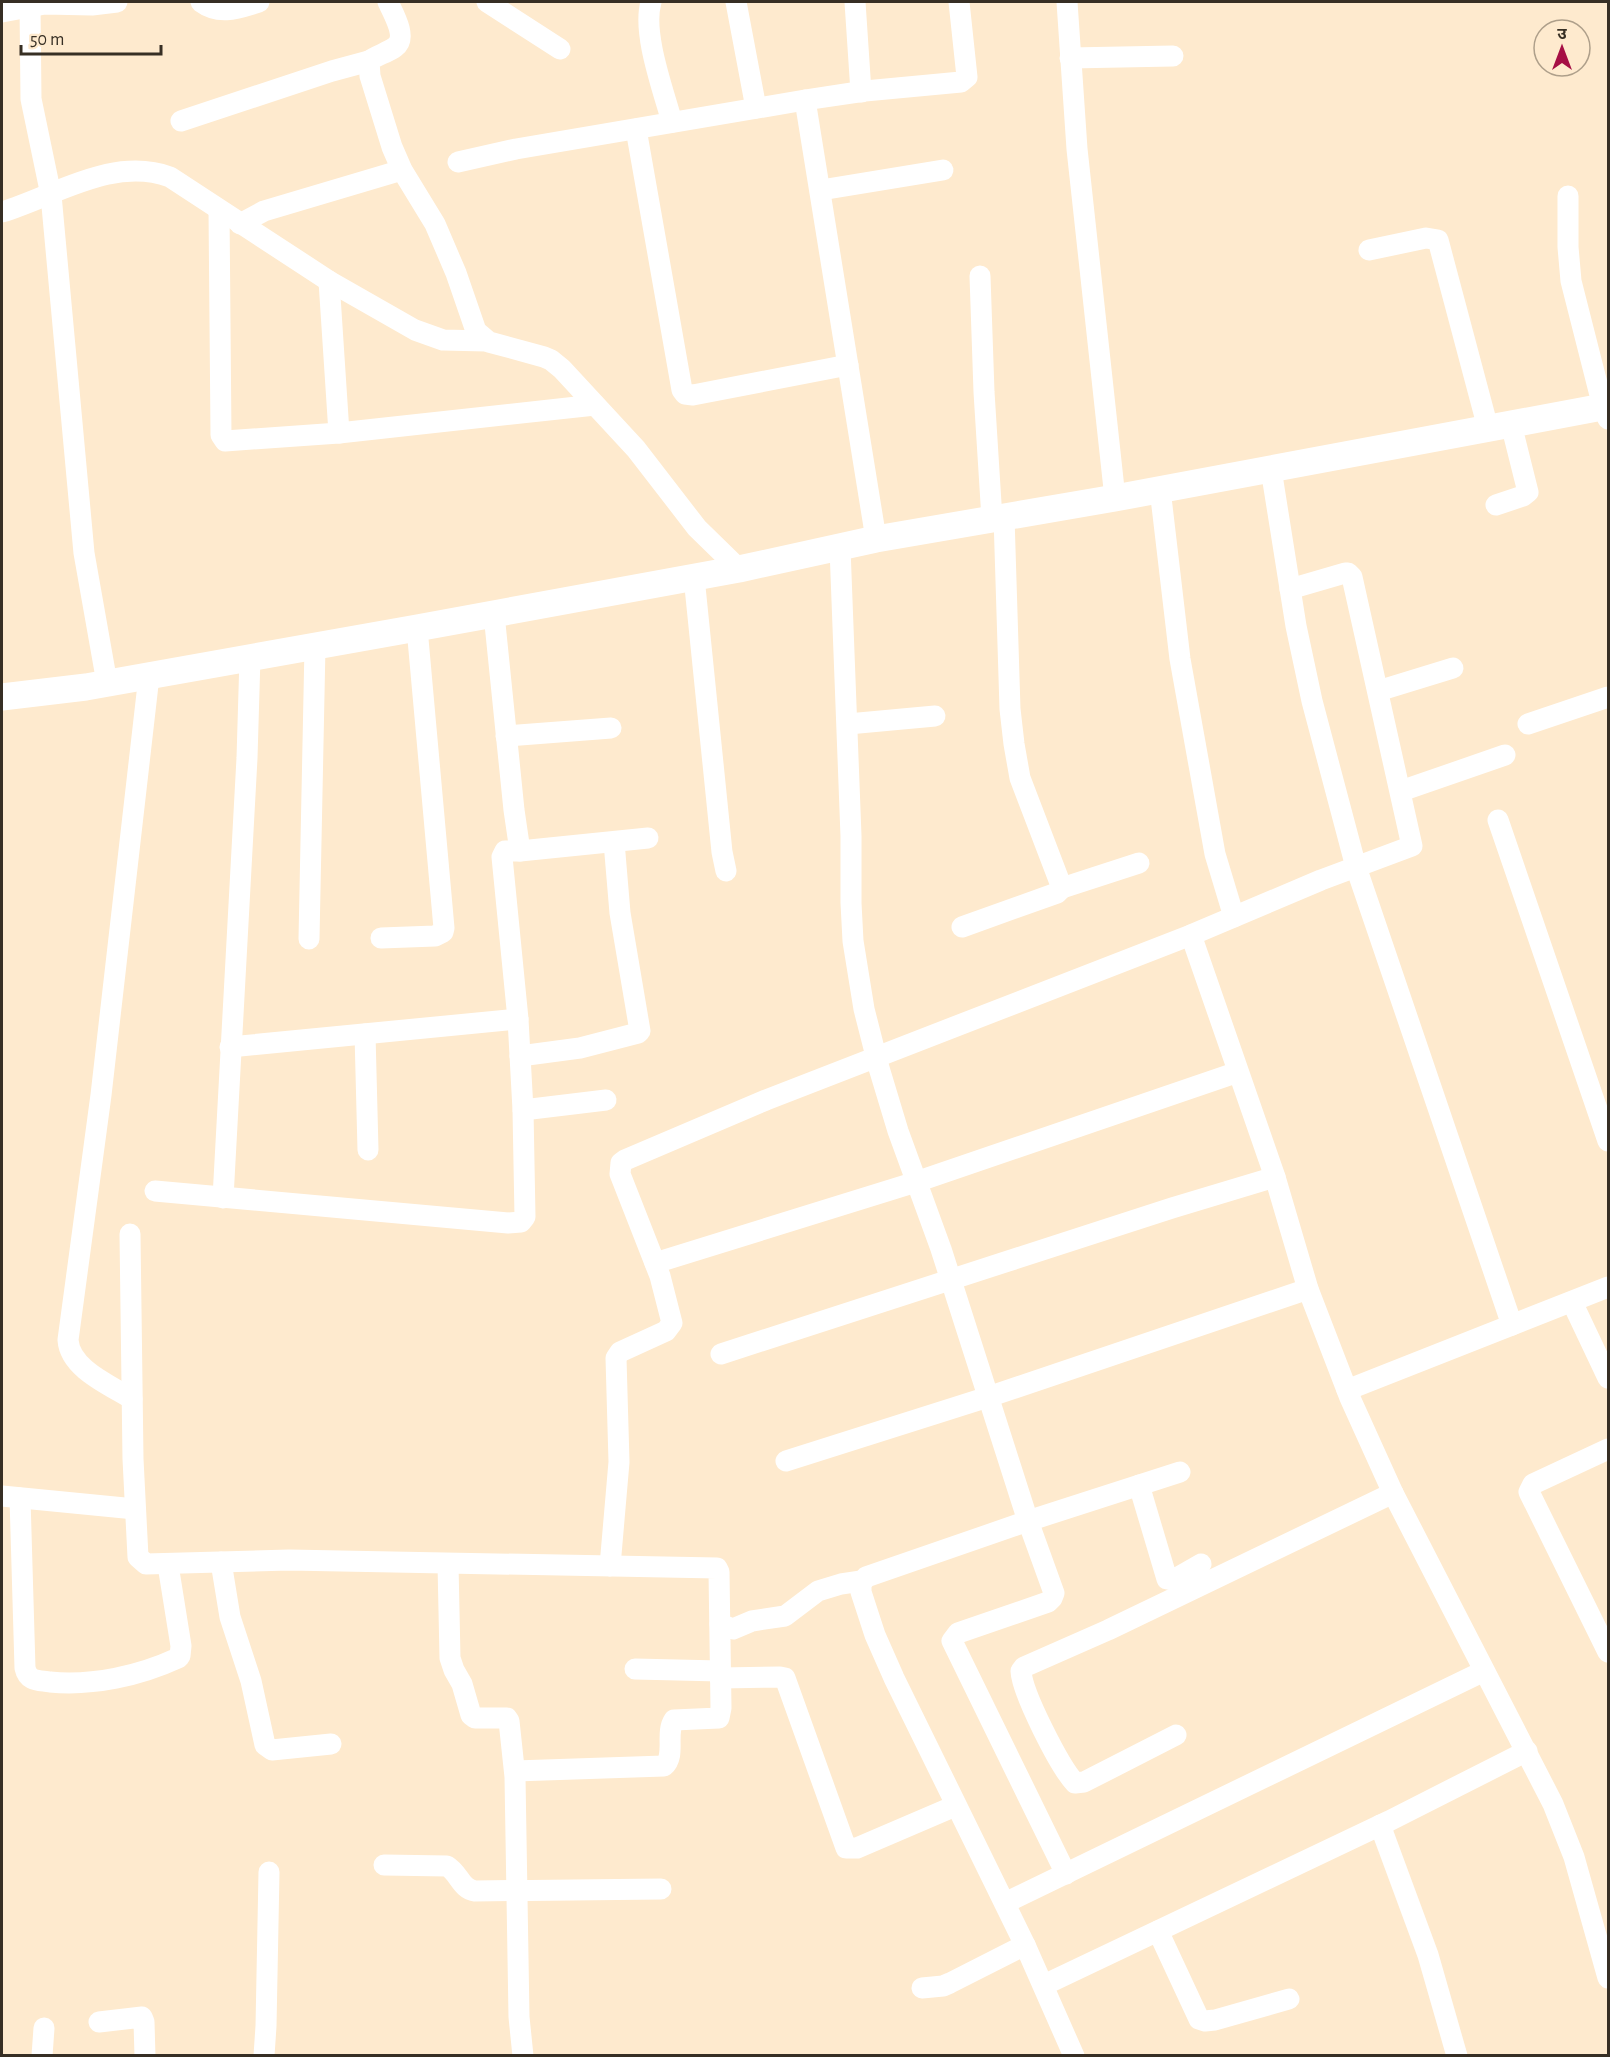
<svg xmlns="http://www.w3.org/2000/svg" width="1610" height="2057" font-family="'Alegreya Sans','Noto Sans Devanagari',sans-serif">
  <rect width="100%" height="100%" fill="#feeace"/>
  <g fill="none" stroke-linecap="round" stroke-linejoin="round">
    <g stroke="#fff" stroke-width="21">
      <path d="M 201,2 C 220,16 239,8 259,2"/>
      <path d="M 388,2 C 393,13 408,38 395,47 C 387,53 377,55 369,61 L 370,76 L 392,147 L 402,170 L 435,224 L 456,273 L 476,331 L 489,342 L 544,357 L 551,360 L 562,369 L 636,449 L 697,528 L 739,569"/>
      <polyline points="487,2 560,49"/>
      <path d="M 651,2 C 642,33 663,89 672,122"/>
      <polyline points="736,2 756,108"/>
      <polyline points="855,2 861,92"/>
      <polyline points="1067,2 1077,149 1115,498"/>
      <polyline points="30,6 31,99 51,195 84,553 107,683"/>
      <polyline points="2,12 45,4 92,5 117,2"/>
      <polyline points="1070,58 1173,56"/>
      <polyline points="805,100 876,539"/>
      <polyline points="181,121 332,71 369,61"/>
      <polyline points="636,129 682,390 685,394 693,395 848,365"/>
      <polyline points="458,162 516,149 805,100 865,91 961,82 967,77 959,2"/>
      <polyline points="821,190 943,170"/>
      <polyline points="1568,196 1568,247 1571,281 1603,407 1608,419"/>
      <polyline points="219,210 221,435 225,441 339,433 595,405"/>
      <path d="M 2,212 C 55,196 113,156 170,177 L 329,281 L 415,330 L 443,340 L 486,341"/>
      <polyline points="240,224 264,211 402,170"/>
      <polyline points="1369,250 1426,238 1438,240 1488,428"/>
      <polyline points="980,276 984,392 992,519"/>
      <polyline points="329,281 339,433"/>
      <polyline points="1271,469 1296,626 1312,701 1356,867 1512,1325"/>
      <polyline points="1160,489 1180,659 1215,854 1234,917"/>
      <polyline points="1496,505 1523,496 1528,492 1511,424"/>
      <polyline points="840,548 851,836 851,903 853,941 864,1009 879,1068 898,1131 941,1249 1028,1521 1054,1593 1052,1598 1048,1602 958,1633 952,1641 1066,1874"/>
      <polyline points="694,577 722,852 726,871"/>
      <polyline points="1378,691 1453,668"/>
      <polyline points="848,724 935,716"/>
      <polyline points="1528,724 1608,697"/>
      <polyline points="506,736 611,728"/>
      <polyline points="1401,791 1505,755"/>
      <polyline points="1498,820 1608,1141"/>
      <polyline points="520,851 648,838"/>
      <polyline points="1062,888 1139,863"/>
      <polyline points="962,927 1057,893 1062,888 1020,778 1014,744 1010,709 1004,517"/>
      <polyline points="1191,935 1275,1177 1308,1289 1350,1398 1393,1493 1553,1804 1574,1857 1608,1978"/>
      <polyline points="381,938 435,936 443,932 444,928 417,628"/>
      <polyline points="309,939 315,646"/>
      <polyline points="365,1034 368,1150"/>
      <polyline points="230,1047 518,1019"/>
      <polyline points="520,1056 580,1048 638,1033 640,1031 620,913 614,842"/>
      <polyline points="523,1110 606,1100"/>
      <polyline points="155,1191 508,1223 521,1222 525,1217 523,1110 518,1019 502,857 505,851 520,851 514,810 494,614"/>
      <polyline points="223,1198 247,758 250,657"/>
      <path d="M 130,1234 L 133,1459 L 138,1557 L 146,1564 L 289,1560 L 717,1568 L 719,1572 L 721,1708 L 719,1718 L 674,1720 C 665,1733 676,1756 664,1766 L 515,1771"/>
      <polyline points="655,1263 916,1182 1238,1072"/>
      <polyline points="1572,1302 1608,1378"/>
      <polyline points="721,1354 1172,1208 1275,1177"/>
      <polyline points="1347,1390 1608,1287"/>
      <path d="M 132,1399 C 110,1385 70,1369 68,1340 L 101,1095 L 149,676"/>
      <polyline points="1608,1449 1533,1484 1529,1492 1608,1652"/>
      <polyline points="786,1461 988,1397 1308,1289"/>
      <polyline points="1139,1485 1167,1579 1173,1580 1201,1564"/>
      <polyline points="2,1496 135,1509"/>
      <path d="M 20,1498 L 25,1668 C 28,1682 39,1680 50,1682 C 93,1686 139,1676 178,1658 L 180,1656 L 181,1646 L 168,1565"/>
      <polyline points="221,1562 230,1617 251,1681 265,1745 272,1750 331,1744"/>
      <polyline points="448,1564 450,1658 454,1670 462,1684 471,1715 475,1718 507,1718 509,1721 515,1777 519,2017 523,2056"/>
      <polyline points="610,1566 619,1462 616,1358 620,1352 666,1331 672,1323 660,1276 620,1174 621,1163 625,1160 766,1100 1191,935 1321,880 1412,846 1352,577 1348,573 1345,573 1290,589"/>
      <polyline points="720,1624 733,1629 752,1621 785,1616 818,1591 841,1584 861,1581"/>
      <polyline points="635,1669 720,1671"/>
      <polyline points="720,1678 780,1677 785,1678 846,1848 857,1848 955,1806"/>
      <path d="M 1176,1735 L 1084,1782 L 1075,1783 C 1060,1767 1022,1693 1021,1671 L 1024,1667 L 1108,1630 L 1393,1493"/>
      <polyline points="1380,1825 1428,1955 1457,2056"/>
      <path d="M 384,1865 L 447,1866 C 459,1873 461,1889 475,1891 L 661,1889"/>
      <polyline points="1005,1903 1484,1671"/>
      <polyline points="1158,1931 1199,2019 1205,2021 1215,2020 1289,1999"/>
      <polyline points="1044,1985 1389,1821 1527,1751"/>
      <polyline points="922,1988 943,1986 950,1983 1025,1945"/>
      <polyline points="99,2022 142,2017 144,2022 145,2056"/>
      <polyline points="42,2056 44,2028"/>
      <polyline points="264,2056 266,2026 269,1872"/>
      <polyline points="1074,2056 1025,1945 894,1678 875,1635 861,1592 861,1584 866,1577 1028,1521 1180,1472"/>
    </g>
    <polyline stroke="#fff" stroke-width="27" points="2,697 86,687 417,628 739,569 876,539 1115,498 1608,406"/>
  </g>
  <rect width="1610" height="2057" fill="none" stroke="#372f24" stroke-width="6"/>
  <g transform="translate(1562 48)"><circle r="28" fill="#feeace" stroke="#ae9f8a" stroke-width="1.5"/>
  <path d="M0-4.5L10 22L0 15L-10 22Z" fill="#a60f45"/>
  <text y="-9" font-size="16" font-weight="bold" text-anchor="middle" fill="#372f24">उ</text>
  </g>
  <path d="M21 45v9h140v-9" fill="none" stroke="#372f24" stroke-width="3"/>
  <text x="30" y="45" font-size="18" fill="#372f24" stroke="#feeace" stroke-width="4.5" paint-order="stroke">50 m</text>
</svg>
